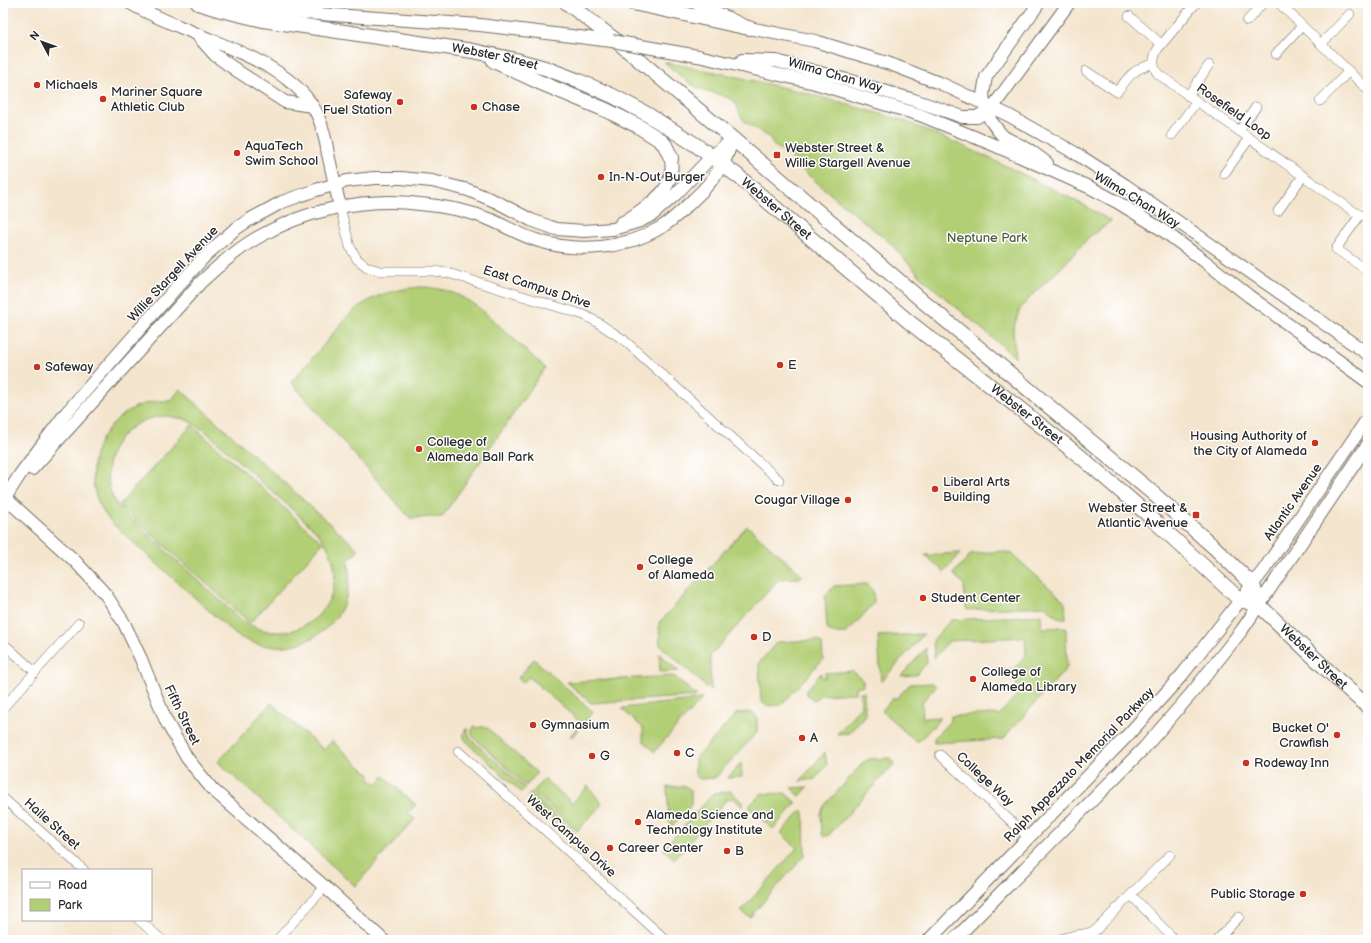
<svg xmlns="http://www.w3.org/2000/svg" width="1371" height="943" font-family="'Balsamiq Sans',sans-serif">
  <rect width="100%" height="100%" fill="#fff"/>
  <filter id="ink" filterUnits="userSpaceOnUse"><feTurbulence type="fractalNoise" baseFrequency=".025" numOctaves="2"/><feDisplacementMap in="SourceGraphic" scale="8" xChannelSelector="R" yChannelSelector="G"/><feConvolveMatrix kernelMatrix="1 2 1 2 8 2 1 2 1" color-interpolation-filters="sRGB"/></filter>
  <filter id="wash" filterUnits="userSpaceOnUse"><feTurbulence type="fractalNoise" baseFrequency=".012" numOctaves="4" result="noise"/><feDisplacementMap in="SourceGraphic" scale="16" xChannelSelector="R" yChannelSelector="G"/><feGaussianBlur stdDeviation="0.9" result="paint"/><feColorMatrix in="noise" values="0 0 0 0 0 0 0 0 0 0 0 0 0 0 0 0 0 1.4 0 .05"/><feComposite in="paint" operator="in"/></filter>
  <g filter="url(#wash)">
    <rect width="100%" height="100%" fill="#f4e5ce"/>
    <g fill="#b2cf76" stroke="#6e7d50" fill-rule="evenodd">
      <polygon points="664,62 729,75 802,92 902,120 959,144 1008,167 1080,203 1111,221 1089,237 1060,269 1033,294 1020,309 1013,329 1015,357 922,278 889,242 840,202 806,173 792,158 773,145 769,137 745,122 741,116 737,106 733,100 724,96 698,88 688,82"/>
      <path d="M 421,287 C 460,288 479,307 506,332 C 519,344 532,356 545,368 L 442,517 L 410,518 L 291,382 C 304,368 316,354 328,340 C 336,330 343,320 352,312 C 372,295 396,289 421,287 Z"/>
      <path d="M 180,389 L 359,550 L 348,561 C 360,626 292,668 236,635 L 113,524 C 104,514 98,504 95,492 C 82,444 122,397 171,401 ZM 166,416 L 185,419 L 204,430 L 315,530 C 370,588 299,665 238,617 L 119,508 C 91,468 117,418 166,416 Z"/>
      <polygon points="192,425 323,543 250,623 119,505"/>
      <polygon points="747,526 802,575 799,578 779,579 710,656 711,688 710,690 660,645 659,622 663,619"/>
      <polygon points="1002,551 1012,554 1062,599 1065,603 1066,618 1060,619 1045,606 967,610 965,604 964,584 953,574 971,554"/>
      <polygon points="961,553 944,572 925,555"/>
      <polygon points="867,584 873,591 874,603 847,633 832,633 827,629 825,596 834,586"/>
      <polygon points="1041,615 1042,628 1066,627 1067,666 1065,670 1003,739 934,743 934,738 951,720 951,716 995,714 998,716 1017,695 1016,678 1004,678 1003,669 1014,669 1026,655 1025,637 949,641 934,658 933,640 951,620"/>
      <polygon points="924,634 881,682 878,636"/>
      <polygon points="818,640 822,644 823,659 781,705 766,706 761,701 759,663 777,642"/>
      <polygon points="926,648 927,663 916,675 901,676"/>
      <polygon points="659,654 679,671 660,672"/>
      <polygon points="534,659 593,712 572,737 570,736 581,723 529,677 523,682 518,678"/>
      <polygon points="853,671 863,681 863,686 856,687 856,693 820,695 814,701 805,692 821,673 821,677 825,678 825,673"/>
      <polygon points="674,676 697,696 591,703 567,682"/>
      <polygon points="933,683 936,686 922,702 923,718 940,717 940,719 919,741 915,741 882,711 893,698 897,698 910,684"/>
      <polygon points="860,692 864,692 865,715 849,733 837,734 861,706"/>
      <polygon points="702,699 654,752 643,740 643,728 623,710 623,708"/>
      <polygon points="271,703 324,750 332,741 371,776 369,778 376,784 384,776 416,805 408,813 415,819 355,886 218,762"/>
      <polygon points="751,712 757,717 757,732 715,778 700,779 695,775 695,759 737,713"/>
      <path d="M 475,726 L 477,728 L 485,726 L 537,773 L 526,786 L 473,737 C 471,732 471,729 475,726 Z"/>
      <path d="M 467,728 L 470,738 L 473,741 L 525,788 L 521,792 L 465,740 C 463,735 463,732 467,728 Z"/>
      <polygon points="825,752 827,765 815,779 800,781"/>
      <polygon points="890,758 894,762 893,765 828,836 823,836 822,834 821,813 824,806 864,762 870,759"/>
      <polygon points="741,763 742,777 728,778"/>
      <polygon points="544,779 572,803 588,786 602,804 577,831 533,792"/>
      <polygon points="685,786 691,790 691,805 673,826 669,822 667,787"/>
      <polygon points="808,787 800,796 791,788"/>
      <polygon points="731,791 743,803 743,807 733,798 727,799 674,859 663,849 714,793"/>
      <polygon points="531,793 574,833 567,832 528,797"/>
      <polygon points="785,793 796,803 773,829 750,809 750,805 761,794"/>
      <polygon points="802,810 804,812 805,855 750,917 746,915 741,911 797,848 781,833"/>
    </g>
  </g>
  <g filter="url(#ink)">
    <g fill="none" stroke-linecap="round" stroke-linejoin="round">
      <defs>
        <g id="street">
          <path d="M 1196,3 L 1157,50 C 1153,59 1152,66 1158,74 L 1353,211 L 1360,215 L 1368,216"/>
          <polyline points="1279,3 1368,90"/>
          <polyline points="1129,16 1161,44"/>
          <polyline points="1247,21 1263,3"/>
          <polyline points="1321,44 1350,14"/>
          <polyline points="1276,54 1302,26"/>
          <path d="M 1086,71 L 1117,92 C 1129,76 1133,69 1153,64"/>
          <polyline points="1188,96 1209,65"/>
          <polyline points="1320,101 1349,71"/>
          <polyline points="1239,131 1256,107"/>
          <polyline points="1172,135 1196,102"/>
          <polyline points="1224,174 1249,139"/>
          <polyline points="340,207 350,247 357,259 367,267 380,271 433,271 448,273 584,315 597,322 624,340 779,480"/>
          <polyline points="1278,211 1303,176"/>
          <polyline points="1360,215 1336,249 1368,271"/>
          <polyline points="3,643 35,672"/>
          <polyline points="3,708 79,623"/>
          <polyline points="458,751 666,940"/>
          <polyline points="940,755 1029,838"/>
          <polyline points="3,798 84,870"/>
          <polyline points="1131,895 1175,940"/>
          <polyline points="139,920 162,940"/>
          <polyline points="277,940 325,887"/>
          <path d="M 1058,940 C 1070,935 1083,935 1095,931 L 1170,855"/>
          <polyline points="1217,940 1239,917"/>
        </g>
        <g id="secondary">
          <path d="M 130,3 C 152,16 176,25 199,35 C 240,52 298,72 318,116 C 323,128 326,141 328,154 C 332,172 336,190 340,207"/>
          <polyline points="696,3 749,28 815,41 890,64 942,84 1008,115 1075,153 1125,185 1368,354"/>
          <polyline points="1039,3 986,77 983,95 986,111 991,121 1000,133 1004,137 1031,151 1047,163"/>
          <polyline points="240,11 290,12 480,25 612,41"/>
          <polyline points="199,37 215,55 239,72 285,102 312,106"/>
          <polyline points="698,56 815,83 920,115 994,145 1091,188 1117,202 1161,229 1203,260 1249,296 1368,382"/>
          <polyline points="742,60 776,61 847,80 914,100 963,117 977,117 992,108 1069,3"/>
          <path d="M 621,223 C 628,220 634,215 640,211 C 660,197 675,185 671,158"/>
          <path d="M 32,469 L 200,283 C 217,267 235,251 255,239 C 304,210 364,197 420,204 C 444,206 469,211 491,220 C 507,227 522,236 539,241 C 578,253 624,249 660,228 C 672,221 683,210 693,200 C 704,190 714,179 722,165 C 727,158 729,148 733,140"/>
          <polyline points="3,496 75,561 106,595 124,623 141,659 166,721 187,758 212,789 325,887 383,940"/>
          <polyline points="5,498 21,473 66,413 175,289 206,255 234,230 249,220 282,202 316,190 347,181 374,178 401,178 432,181 468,190 497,202 531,220 556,229 584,231 613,229 640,221 652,215 676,194 712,156 733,139"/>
          <polyline points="929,940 1127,736 1182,675 1263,571 1368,418"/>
          <polyline points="954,940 1144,748 1191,694 1242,630 1368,444"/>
        </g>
        <g id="primary">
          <path id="s1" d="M 198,3 L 221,10 L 263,20 L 473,51 L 516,60 L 545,68 L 579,81 L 613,96 L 645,113 L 696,145 L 738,176 L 908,321 L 1081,457 L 1146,513 L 1240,600 L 1259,605"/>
          <path id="s2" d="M 567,3 L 614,39 L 733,139 L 925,303 L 1148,489 L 1215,548 L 1253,585 L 1259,605 L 1340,682 L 1368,707"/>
          <polyline points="633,3 749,28"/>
          <polyline points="494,61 539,82 606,110 638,126 660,140 665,145 671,158"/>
        </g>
      </defs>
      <use href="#street" stroke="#716c64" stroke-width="10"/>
      <use href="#secondary" stroke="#716c64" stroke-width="14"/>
      <use href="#primary" stroke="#716c64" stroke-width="16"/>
      <use href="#street" stroke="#fff" stroke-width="9"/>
      <use href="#secondary" stroke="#fff" stroke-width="12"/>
      <use href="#primary" stroke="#fff" stroke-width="14"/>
      <defs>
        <polyline id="secondary-bridge" points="612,41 698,56"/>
      </defs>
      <use href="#secondary-bridge" stroke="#716c64" stroke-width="14" stroke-linecap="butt"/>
      <use href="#secondary-bridge" stroke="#fff" stroke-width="12"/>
    </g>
  </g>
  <g fill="#c8321e" stroke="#fff" stroke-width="1.5">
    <circle cx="37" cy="85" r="4"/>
    <circle cx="103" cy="99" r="4"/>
    <circle cx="400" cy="102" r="4"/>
    <circle cx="474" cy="107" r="4"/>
    <circle cx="237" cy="153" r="4"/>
    <rect x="773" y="151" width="8" height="8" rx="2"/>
    <circle cx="601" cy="177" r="4"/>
    <circle cx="780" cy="365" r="4"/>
    <circle cx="37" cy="367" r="4"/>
    <circle cx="1315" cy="443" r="4"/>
    <circle cx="419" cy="449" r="4"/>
    <circle cx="935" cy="489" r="4"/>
    <circle cx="848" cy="500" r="4"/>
    <rect x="1192" y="511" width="8" height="8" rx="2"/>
    <circle cx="640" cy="567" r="4"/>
    <circle cx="923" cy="598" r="4"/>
    <circle cx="754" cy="637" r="4"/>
    <circle cx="973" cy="679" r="4"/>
    <circle cx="533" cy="725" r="4"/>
    <circle cx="1337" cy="735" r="4"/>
    <circle cx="802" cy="738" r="4"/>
    <circle cx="677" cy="753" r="4"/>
    <circle cx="592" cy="756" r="4"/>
    <circle cx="1246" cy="763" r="4"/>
    <circle cx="638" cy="822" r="4"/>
    <circle cx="610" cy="848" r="4"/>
    <circle cx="727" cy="851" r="4"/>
    <circle cx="1303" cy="894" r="4"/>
  </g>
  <g text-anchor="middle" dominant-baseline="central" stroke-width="3" stroke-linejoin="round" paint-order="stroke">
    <g font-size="13" fill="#2b2b2b" stroke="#fff">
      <text stroke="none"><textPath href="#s1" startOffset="302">Webster Street</textPath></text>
      <text transform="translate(835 75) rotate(16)">Wilma Chan Way</text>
      <text transform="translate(1234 112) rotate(35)">Rosefield Loop</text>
      <text transform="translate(1137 200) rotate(31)">Wilma Chan Way</text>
      <text stroke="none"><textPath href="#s1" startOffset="626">Webster Street</textPath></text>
      <text transform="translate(173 274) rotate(-47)">Willie Stargell Avenue</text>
      <text transform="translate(537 287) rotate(18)">East Campus Drive</text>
      <text stroke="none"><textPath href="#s1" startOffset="950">Webster Street</textPath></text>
      <text transform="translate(1293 502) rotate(-55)">Atlantic Avenue</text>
      <text stroke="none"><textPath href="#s2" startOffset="996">Webster Street</textPath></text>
      <text transform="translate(182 715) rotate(64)">Fifth Street</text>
      <text transform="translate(1079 765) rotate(-46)">Ralph Appezzato Memorial Parkway</text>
      <text transform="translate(985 779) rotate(43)">College Way</text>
      <text transform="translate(52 824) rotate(42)">Haile Street</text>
      <text transform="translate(571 836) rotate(42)">West Campus Drive</text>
    </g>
    <g font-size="13" fill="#2b2b2b" stroke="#fff" text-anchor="start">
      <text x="45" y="85">Michaels</text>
      <text x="111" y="92">Mariner Square<tspan x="111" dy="15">Athletic Club</tspan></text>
      <text x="392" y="95" text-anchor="end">Safeway<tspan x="392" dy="15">Fuel Station</tspan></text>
      <text x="482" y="107">Chase</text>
      <text x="245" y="146">AquaTech<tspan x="245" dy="15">Swim School</tspan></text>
      <text x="785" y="148">Webster Street &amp;<tspan x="785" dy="15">Willie Stargell Avenue</tspan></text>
      <text x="609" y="177">In-N-Out Burger</text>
      <text x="788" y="365">E</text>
      <text x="45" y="367">Safeway</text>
      <text x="1307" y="436" text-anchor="end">Housing Authority of<tspan x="1307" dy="15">the City of Alameda</tspan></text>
      <text x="427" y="442">College of<tspan x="427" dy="15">Alameda Ball Park</tspan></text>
      <text x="943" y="482">Liberal Arts<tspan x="943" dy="15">Building</tspan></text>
      <text x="840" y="500" text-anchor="end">Cougar Village</text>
      <text x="1188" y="508" text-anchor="end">Webster Street &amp;<tspan x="1188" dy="15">Atlantic Avenue</tspan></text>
      <text x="648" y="560">College<tspan x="648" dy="15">of Alameda</tspan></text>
      <text x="931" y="598">Student Center</text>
      <text x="762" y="637">D</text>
      <text x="981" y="672">College of<tspan x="981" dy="15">Alameda Library</tspan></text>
      <text x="541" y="725">Gymnasium</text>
      <text x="1329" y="728" text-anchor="end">Bucket O'<tspan x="1329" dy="15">Crawfish</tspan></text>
      <text x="810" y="738">A</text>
      <text x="685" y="753">C</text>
      <text x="600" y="756">G</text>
      <text x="1254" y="763">Rodeway Inn</text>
      <text x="646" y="815">Alameda Science and<tspan x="646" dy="15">Technology Institute</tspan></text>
      <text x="618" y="848">Career Center</text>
      <text x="735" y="851">B</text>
      <text x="1295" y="894" text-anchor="end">Public Storage</text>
    </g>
    <g font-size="13" fill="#545c42" stroke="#fff">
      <text x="987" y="238">Neptune Park</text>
    </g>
  </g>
  <rect width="1371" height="943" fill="none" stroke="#fff" stroke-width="16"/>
  <rect x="22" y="869" width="130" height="52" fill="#ffffff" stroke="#aaaaaa"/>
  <rect x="30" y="882" width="20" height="6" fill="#ffffff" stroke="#aaaaaa"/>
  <text x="58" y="889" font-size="12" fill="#2b2b2b">Road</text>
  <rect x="30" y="899" width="20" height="12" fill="#b2cf76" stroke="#aaaaaa"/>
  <text x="58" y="909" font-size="12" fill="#2b2b2b">Park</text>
  <g transform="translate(42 42) rotate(311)" stroke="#ffffff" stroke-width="3" paint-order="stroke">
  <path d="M0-3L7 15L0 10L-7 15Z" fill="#2b2b2b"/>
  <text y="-6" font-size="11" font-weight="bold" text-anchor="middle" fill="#2b2b2b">N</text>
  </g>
</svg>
